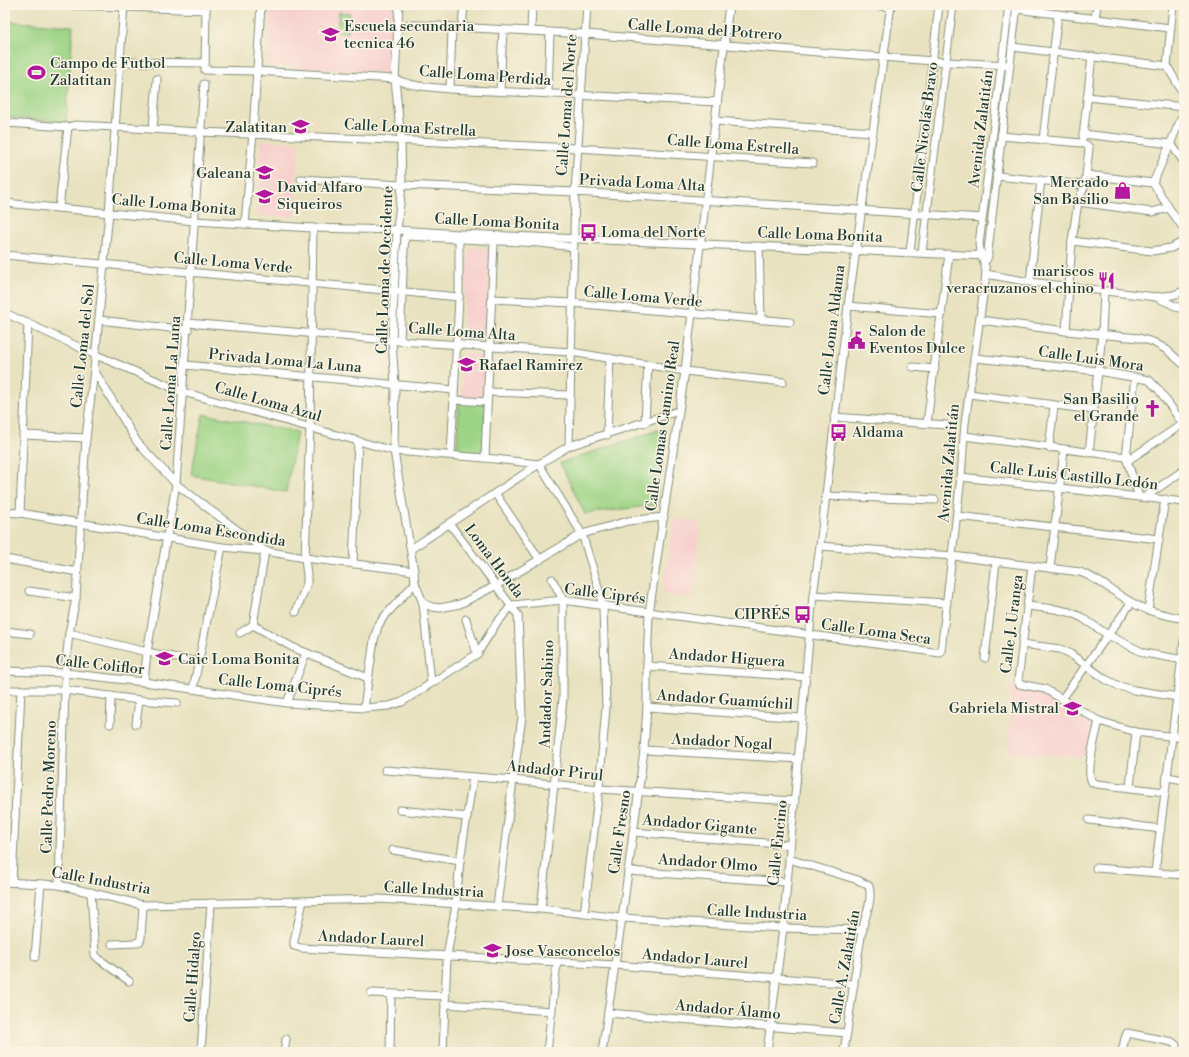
<svg xmlns="http://www.w3.org/2000/svg" width="1189" height="1057" font-family="'Libre Bodoni',serif">
  <rect width="100%" height="100%" fill="#fcf5e5"/>
  <filter id="ink" filterUnits="userSpaceOnUse"><feTurbulence type="fractalNoise" baseFrequency=".025" numOctaves="2"/><feDisplacementMap in="SourceGraphic" scale="8" xChannelSelector="R" yChannelSelector="G"/><feConvolveMatrix kernelMatrix="1 2 1 2 8 2 1 2 1" color-interpolation-filters="sRGB"/></filter>
  <filter id="wash" filterUnits="userSpaceOnUse"><feTurbulence type="fractalNoise" baseFrequency=".012" numOctaves="4" result="noise"/><feDisplacementMap in="SourceGraphic" scale="16" xChannelSelector="R" yChannelSelector="G"/><feGaussianBlur stdDeviation="0.9" result="paint"/><feColorMatrix in="noise" values="0 0 0 0 0 0 0 0 0 0 0 0 0 0 0 0 0 1.4 0 .05"/><feComposite in="paint" operator="in"/></filter>
  <g filter="url(#wash)">
    <rect width="100%" height="100%" fill="#e8e2c0"/>
    <g fill="#f7d0cd">
      <polygon points="270,5 394,5 390,73 267,66"/>
      <polygon points="260,140 299,143 294,217 256,216"/>
      <polygon points="469,248 492,249 488,335 462,334"/>
      <polygon points="462,354 487,355 486,400 461,399"/>
      <polygon points="674,519 700,522 693,599 662,594"/>
      <polygon points="1010,687 1044,691 1092,723 1086,757 1009,753"/>
    </g>
    <g fill="#9ed486" stroke="#5e885d">
      <polygon points="339,12 350,13 348,33 337,31"/>
      <polygon points="5,21 73,26 66,122 5,117"/>
      <polygon points="459,402 485,403 484,454 457,452"/>
      <polygon points="203,414 297,432 286,492 191,475"/>
      <polygon points="664,428 656,505 585,514 560,463"/>
    </g>
  </g>
  <g filter="url(#ink)">
    <g fill="none" stroke-linecap="round" stroke-linejoin="round">
      <defs>
        <g id="minor">
          <polyline points="72,5 206,10"/>
          <path d="M 206,5 L 205,70 L 256,71 L 395,79 C 412,87 432,87 450,89 L 717,102"/>
          <polyline points="399,5 395,79 401,140 402,185 397,230 392,341 395,385 394,451 414,571 415,583 423,603 431,683"/>
          <polyline points="871,5 891,7"/>
          <polyline points="1173,5 1167,66 1184,95"/>
          <polyline points="1016,9 1170,28"/>
          <polyline points="1095,18 1097,5"/>
          <polyline points="398,24 585,34 946,62 1010,65"/>
          <polyline points="462,27 464,5"/>
          <polyline points="531,31 532,5"/>
          <polyline points="1012,47 1167,66"/>
          <polyline points="120,62 205,63"/>
          <polyline points="450,89 452,27"/>
          <polyline points="500,91 503,29"/>
          <polyline points="548,94 550,32"/>
          <polyline points="1087,97 1184,107"/>
          <polyline points="715,121 873,132"/>
          <polyline points="5,123 68,127 75,125 116,127 200,132 577,148 813,163"/>
          <polyline points="153,129 157,79"/>
          <polyline points="1083,134 1171,144 1184,162"/>
          <polyline points="1001,136 1082,143 1087,145 1089,148 1085,185 1078,202 1072,241 1066,331"/>
          <polyline points="1083,137 1092,56"/>
          <polyline points="1043,140 1058,14"/>
          <polyline points="1087,175 1153,183"/>
          <polyline points="996,176 1085,185"/>
          <polyline points="301,179 402,185 575,192 982,218"/>
          <polyline points="1153,183 1184,112"/>
          <polyline points="1153,183 1169,208 1184,229"/>
          <polyline points="1078,202 1152,212 1169,208"/>
          <polyline points="5,203 194,221 313,228 397,230 460,234 988,256"/>
          <polyline points="59,208 68,127"/>
          <polyline points="245,224 253,133 261,5"/>
          <polyline points="1072,241 1152,251 1171,248 1184,241"/>
          <polyline points="759,246 761,320"/>
          <polyline points="910,252 939,5"/>
          <polyline points="922,252 953,5"/>
          <polyline points="5,255 459,297"/>
          <polyline points="987,259 1017,5"/>
          <polyline points="986,274 1030,282 1156,297 1173,295 1184,291"/>
          <polyline points="1030,282 1041,180"/>
          <polyline points="1156,297 1184,310"/>
          <polyline points="493,299 571,303 790,322"/>
          <polyline points="848,306 942,314"/>
          <polyline points="5,313 96,355 183,392 358,441 394,451 485,458 539,464 582,534 596,579 603,607 606,708 599,789 584,914"/>
          <polyline points="99,320 188,330"/>
          <polyline points="980,320 1066,331 1139,338 1153,342 1167,350 1184,365"/>
          <polyline points="188,323 400,341 571,352 685,371 783,382"/>
          <polyline points="400,341 404,250 405,237 406,236 540,243 573,247"/>
          <polyline points="975,358 1098,371 1149,380 1159,390 1183,424"/>
          <polyline points="185,365 454,390"/>
          <polyline points="913,367 935,369"/>
          <polyline points="94,370 137,442 176,484 265,551 253,625"/>
          <polyline points="1135,377 1126,457 1139,497"/>
          <polyline points="488,392 570,395"/>
          <polyline points="969,394 1094,410"/>
          <polyline points="454,400 487,402"/>
          <polyline points="834,417 946,425"/>
          <polyline points="645,423 648,364"/>
          <polyline points="927,423 949,254"/>
          <polyline points="23,435 86,438"/>
          <polyline points="607,435 610,358"/>
          <polyline points="964,436 1126,457"/>
          <polyline points="569,446 575,192 587,5"/>
          <polyline points="1049,448 1054,406"/>
          <polyline points="1089,453 1102,334 1104,291"/>
          <polyline points="451,455 459,297 459,239"/>
          <polyline points="485,458 494,241"/>
          <polyline points="1127,461 1184,423"/>
          <polyline points="961,477 1184,502"/>
          <polyline points="495,493 540,560"/>
          <polyline points="826,496 935,500"/>
          <polyline points="1145,497 1184,470"/>
          <polyline points="5,512 20,513 222,547 265,551 305,558 414,571"/>
          <polyline points="20,513 28,323"/>
          <polyline points="957,516 1159,539"/>
          <polyline points="449,523 518,615 522,717 513,780 497,906"/>
          <path d="M 820,546 L 953,556 L 1080,572 C 1099,579 1113,592 1131,602 C 1147,612 1166,615 1184,619"/>
          <polyline points="411,549 539,464 569,446 678,411"/>
          <polyline points="5,559 78,572"/>
          <polyline points="353,564 358,441"/>
          <polyline points="1032,566 1018,681 1019,684 1045,689 1099,721 1136,732 1184,738"/>
          <polyline points="1050,568 1064,450"/>
          <polyline points="29,591 76,598"/>
          <polyline points="813,595 947,603"/>
          <polyline points="423,603 432,607 440,608 460,604 495,586 582,534 628,521 664,517"/>
          <polyline points="1027,606 1055,609 1069,612 1081,617 1108,635 1144,653 1184,660"/>
          <polyline points="1148,610 1165,499"/>
          <polyline points="296,612 307,583 307,576 305,558 310,427 313,228"/>
          <polyline points="466,619 477,654"/>
          <polyline points="253,625 292,647 368,678"/>
          <polyline points="5,631 30,634"/>
          <polyline points="69,633 147,652 199,662"/>
          <polyline points="240,633 253,625"/>
          <polyline points="1022,644 1060,649 1069,653 1105,679 1119,686 1134,690 1184,698"/>
          <polyline points="985,658 996,562"/>
          <polyline points="647,666 805,677"/>
          <path d="M 5,671 L 65,673 L 144,682 L 287,703 L 364,708 L 389,706 L 402,702 L 477,654 L 496,624 L 512,605 L 563,600 L 940,653 L 941,651 L 961,477 L 965,423 L 986,274 C 986,263 980,255 979,244 L 1009,5"/>
          <polyline points="144,682 147,652 176,484 204,84"/>
          <polyline points="193,689 222,547"/>
          <polyline points="5,690 65,690 139,700 177,703"/>
          <polyline points="1062,699 1131,603"/>
          <polyline points="287,703 306,653"/>
          <polyline points="647,707 802,718"/>
          <polyline points="364,708 374,640 378,626 383,618 415,583"/>
          <path d="M 1099,721 C 1096,735 1085,771 1092,782 L 1097,784 L 1165,792"/>
          <polyline points="110,724 111,696"/>
          <polyline points="136,724 139,700"/>
          <polyline points="644,750 799,759"/>
          <polyline points="385,770 513,780 599,789 795,801"/>
          <polyline points="1167,777 1184,780"/>
          <polyline points="1130,787 1136,732"/>
          <polyline points="400,810 467,817"/>
          <polyline points="1089,820 1161,829"/>
          <polyline points="633,832 790,845"/>
          <polyline points="393,850 460,861"/>
          <path d="M 789,859 L 858,880 L 869,886 C 873,901 865,916 862,931 C 855,971 850,1012 844,1052"/>
          <polyline points="1096,868 1184,875"/>
          <polyline points="628,871 787,882"/>
          <polyline points="1155,872 1184,641"/>
          <polyline points="5,882 59,885 143,905 379,899 541,909 622,918 783,928 863,930"/>
          <polyline points="12,882 21,690"/>
          <polyline points="59,885 65,690 65,673 69,633 76,598 86,438 94,370 109,212 124,5"/>
          <polyline points="91,892 95,955 99,959 129,981"/>
          <polyline points="303,901 294,941 294,946 301,948 615,965 854,984"/>
          <polyline points="541,909 563,699 563,600 552,579"/>
          <polyline points="112,944 136,943 140,941 141,938 143,905"/>
          <polyline points="35,957 41,884"/>
          <polyline points="371,993 446,996"/>
          <polyline points="445,1004 552,1011"/>
          <polyline points="608,1013 847,1033"/>
          <polyline points="201,1052 211,903"/>
          <polyline points="284,1052 286,1039"/>
          <polyline points="390,1052 391,994"/>
          <polyline points="443,1052 447,956 456,904 460,861 473,777"/>
          <polyline points="547,1052 557,962"/>
          <polyline points="602,1052 622,918 644,750 647,707 647,666 649,613 685,371 729,5"/>
          <polyline points="767,1052 783,928 813,595 820,546 848,306 891,5"/>
          <polyline points="1122,1052 1125,1038 1127,1033 1172,1042 1176,1045 1177,1052"/>
        </g>
      </defs>
      <use href="#minor" stroke="#84907a" stroke-width="9"/>
      <use href="#minor" stroke="#fff" stroke-width="7"/>
    </g>
  </g>
  <defs>
    <symbol id="school-bare" viewBox="-9 -9 18 18"><path d="M0-5L7-2L0 1L-7-2ZM-4 1L0 2.5L4 1V4Q0 6-4 4Z" fill="#b5179e" stroke="#fcf5e5" stroke-width="2.5" paint-order="stroke"/></symbol>
    <symbol id="stadium-bare" viewBox="-9 -9 18 18"><path d="M0-5a6.5 5 0 1 0 0 10a6.5 5 0 1 0 0-10ZM-3.5-1.8h7v3.6h-7Z" fill="#b5179e" stroke="#fcf5e5" stroke-width="2.5" paint-order="stroke"/></symbol>
    <symbol id="shop-bare" viewBox="-9 -9 18 18"><path d="M-5-2.5h2.3a2.7 3.5 0 0 1 5.4 0H5L5.5 6h-11ZM-1.5-2.5h3a1.5 2.3 0 0 0-3 0Z" fill="#b5179e" stroke="#fcf5e5" stroke-width="2.5" paint-order="stroke"/></symbol>
    <symbol id="bus-bare" viewBox="-9 -9 18 18"><path d="M-5-6H5V4H4V6H2V4H-2V6H-4V4H-5ZM-3.5-4V0h7V-4ZM-3.5 1.2v1.5H-2V1.2ZM2 1.2v1.5H3.5V1.2Z" fill="#b5179e" stroke="#fcf5e5" stroke-width="2.5" paint-order="stroke"/></symbol>
    <symbol id="restaurant-bare" viewBox="-9 -9 18 18"><path d="M-5-6h1v4h1v-4h1v4h1v-4h1v5L-1.5 .5V6h-2V.5L-5-1ZM5-6V6H3V1.5H1.5Q1.5-4 5-6Z" fill="#b5179e" stroke="#fcf5e5" stroke-width="2.5" paint-order="stroke"/></symbol>
    <symbol id="civic-bare" viewBox="-9 -9 18 18"><path d="M-.6-6.5H3V-4.5H.6V-3L4-1V1h2V6H-6V1h2V-1L-.6-3ZM-1.2 2.5V6h2.4V2.5Z" fill="#b5179e" stroke="#fcf5e5" stroke-width="2.5" paint-order="stroke"/></symbol>
    <symbol id="church-bare" viewBox="-9 -9 18 18"><path d="M-1.2-6h2.4v3.5h3.3v2.4h-3.3V6h-2.4V-.1h-3.3v-2.4h3.3Z" fill="#b5179e" stroke="#fcf5e5" stroke-width="2.5" paint-order="stroke"/></symbol>
  </defs>
  <g fill-rule="evenodd">
    <use href="#school-bare" x="318" y="22" width="25" height="25"/>
    <use href="#stadium-bare" x="24" y="60" width="25" height="25"/>
    <use href="#school-bare" x="288" y="114" width="25" height="25"/>
    <use href="#school-bare" x="252" y="160" width="25" height="25"/>
    <use href="#shop-bare" x="1110" y="178" width="25" height="25"/>
    <use href="#school-bare" x="252" y="184" width="25" height="25"/>
    <use href="#bus-bare" x="576" y="220" width="25" height="25"/>
    <use href="#restaurant-bare" x="1094" y="268" width="25" height="25"/>
    <use href="#civic-bare" x="844" y="328" width="25" height="25"/>
    <use href="#school-bare" x="454" y="352" width="25" height="25"/>
    <use href="#church-bare" x="1140" y="396" width="25" height="25"/>
    <use href="#bus-bare" x="826" y="420" width="25" height="25"/>
    <use href="#bus-bare" x="790" y="602" width="25" height="25"/>
    <use href="#school-bare" x="152" y="646" width="25" height="25"/>
    <use href="#school-bare" x="1060" y="696" width="25" height="25"/>
    <use href="#school-bare" x="480" y="938" width="25" height="25"/>
  </g>
  <g text-anchor="middle" dominant-baseline="central" stroke-width="3" stroke-linejoin="round" paint-order="stroke">
    <g font-size="15" fill="#1f3d34" stroke="#fcf5e5" text-anchor="start">
      <text x="344" y="26">Escuela secundaria<tspan x="344" dy="17">tecnica 46</tspan></text>
      <text x="50" y="63">Campo de Futbol<tspan x="50" dy="17">Zalatitan</tspan></text>
      <text x="287" y="127" text-anchor="end">Zalatitan</text>
      <text x="251" y="173" text-anchor="end">Galeana</text>
      <text x="1109" y="182" text-anchor="end">Mercado<tspan x="1109" dy="17">San Basilio</tspan></text>
      <text x="277" y="187">David Alfaro<tspan x="277" dy="17">Siqueiros</tspan></text>
      <text x="601" y="232">Loma del Norte</text>
      <text x="1094" y="271" text-anchor="end">mariscos<tspan x="1094" dy="17">veracruzanos el chino</tspan></text>
      <text x="869" y="331">Salon de<tspan x="869" dy="17">Eventos Dulce</tspan></text>
      <text x="479" y="365">Rafael Ramirez</text>
      <text x="1139" y="399" text-anchor="end">San Basilio<tspan x="1139" dy="17">el Grande</tspan></text>
      <text x="852" y="432">Aldama</text>
      <text x="790" y="614" text-anchor="end">CIPRÉS</text>
      <text x="178" y="659">Caic Loma Bonita</text>
      <text x="1059" y="708" text-anchor="end">Gabriela Mistral</text>
      <text x="505" y="951">Jose Vasconcelos</text>
    </g>
    <g font-size="15" fill="#1f3d34" stroke="#fcf5e5">
      <text transform="translate(705 30) rotate(4)">Calle Loma del Potrero</text>
      <text transform="translate(485 76) rotate(4)">Calle Loma Perdida</text>
      <text transform="translate(567 105) rotate(-86)">Calle Loma del Norte</text>
      <text transform="translate(925 127) rotate(-83)">Calle Nicolás Bravo</text>
      <text transform="translate(410 128) rotate(3)">Calle Loma Estrella</text>
      <text transform="translate(981 129) rotate(-83)">Avenida Zalatitán</text>
      <text transform="translate(733 145) rotate(4)">Calle Loma Estrella</text>
      <text transform="translate(642 183) rotate(3)">Privada Loma Alta</text>
      <text transform="translate(174 205) rotate(5)">Calle Loma Bonita</text>
      <text transform="translate(497 222) rotate(3)">Calle Loma Bonita</text>
      <text transform="translate(820 235) rotate(2)">Calle Loma Bonita</text>
      <text transform="translate(233 263) rotate(5)">Calle Loma Verde</text>
      <text transform="translate(385 270) rotate(-88)">Calle Loma de Occidente</text>
      <text transform="translate(643 297) rotate(5)">Calle Loma Verde</text>
      <text transform="translate(832 330) rotate(-83)">Calle Loma Aldama</text>
      <text transform="translate(462 332) rotate(4)">Calle Loma Alta</text>
      <text transform="translate(83 346) rotate(-84)">Calle Loma del Sol</text>
      <text transform="translate(1091 359) rotate(8)">Calle Luis Mora</text>
      <text transform="translate(285 361) rotate(5)">Privada Loma La Luna</text>
      <text transform="translate(171 383) rotate(-86)">Calle Loma La Luna</text>
      <text transform="translate(268 402) rotate(16)">Calle Loma Azul</text>
      <text transform="translate(663 426) rotate(-82)">Calle Lomas Camino Real</text>
      <text transform="translate(949 463) rotate(-85)">Avenida Zalatitán</text>
      <text transform="translate(1074 476) rotate(6)">Calle Luis Castillo Ledón</text>
      <text transform="translate(211 530) rotate(9)">Calle Loma Escondida</text>
      <text transform="translate(494 561) rotate(53)">Loma Honda</text>
      <text transform="translate(605 594) rotate(7)">Calle Ciprés</text>
      <text transform="translate(1012 624) rotate(-83)">Calle J. Uranga</text>
      <text transform="translate(876 632) rotate(8)">Calle Loma Seca</text>
      <text transform="translate(727 658) rotate(4)">Andador Higuera</text>
      <text transform="translate(100 665) rotate(6)">Calle Coliflor</text>
      <text transform="translate(280 686) rotate(6)">Calle Loma Ciprés</text>
      <text transform="translate(547 694) rotate(-88)">Andador Sabino</text>
      <text transform="translate(725 700) rotate(4)">Andador Guamúchil</text>
      <text transform="translate(722 742) rotate(3)">Andador Nogal</text>
      <text transform="translate(555 771) rotate(6)">Andador Pirul</text>
      <text transform="translate(49 787) rotate(-88)">Calle Pedro Moreno</text>
      <text transform="translate(700 825) rotate(5)">Andador Gigante</text>
      <text transform="translate(620 832) rotate(-82)">Calle Fresno</text>
      <text transform="translate(778 843) rotate(-84)">Calle Encino</text>
      <text transform="translate(708 863) rotate(4)">Andador Olmo</text>
      <text transform="translate(101 881) rotate(10)">Calle Industria</text>
      <text transform="translate(434 890) rotate(3)">Calle Industria</text>
      <text transform="translate(757 913) rotate(3)">Calle Industria</text>
      <text transform="translate(371 939) rotate(3)">Andador Laurel</text>
      <text transform="translate(695 959) rotate(5)">Andador Laurel</text>
      <text transform="translate(845 967) rotate(-80)">Calle A. Zalatitán</text>
      <text transform="translate(193 977) rotate(-86)">Calle Hidalgo</text>
      <text transform="translate(728 1010) rotate(5)">Andador Álamo</text>
    </g>
  </g>
  <rect width="1189" height="1057" fill="none" stroke="#fcf5e5" stroke-width="20"/>
</svg>
